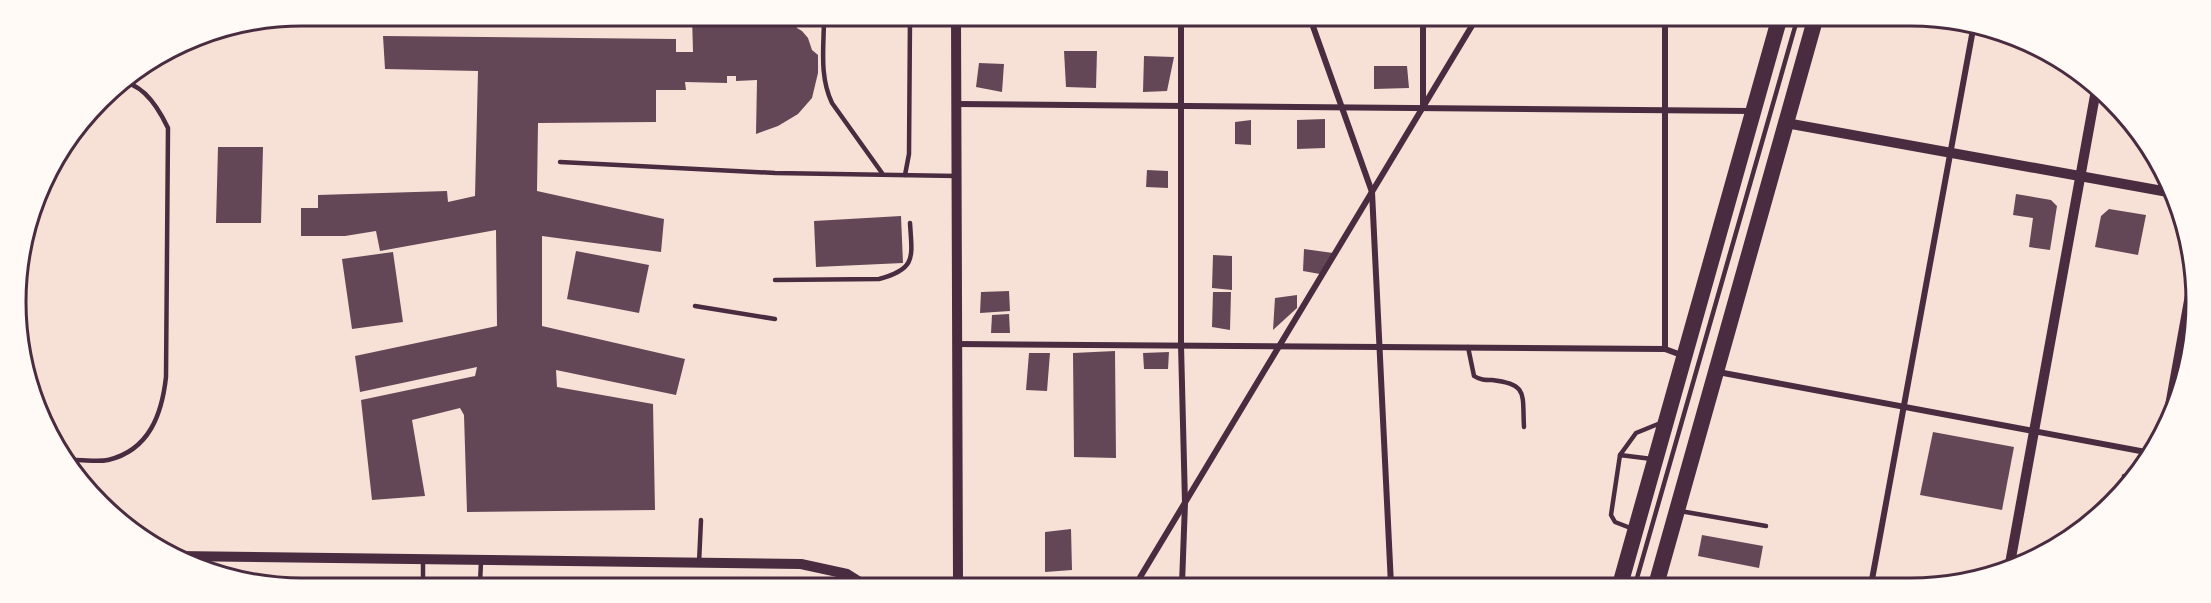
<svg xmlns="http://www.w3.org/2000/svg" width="2211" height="603" font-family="Commissioner,sans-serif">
  <rect width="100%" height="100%" fill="#f7e1d7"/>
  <g fill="#644757">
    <polygon points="692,16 791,17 797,28 802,31 808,38 812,50 818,55 818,73 812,98 798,114 778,126 756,134 757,80 736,81 736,76 727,76 727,83 685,82 686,90 656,90 656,122 538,123 537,191 664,219 661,252 542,236 542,326 685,359 676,395 556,370 557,387 653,404 655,510 467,512 464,415 460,408 412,420 425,496 372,500 361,400 475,376 477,367 360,392 355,356 497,326 496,230 380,251 376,231 345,236 301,236 301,208 318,208 318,195 447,191 448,202 475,196 478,71 385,69 383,36 676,39 676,52 693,52"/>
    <polygon points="1064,51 1097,51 1096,88 1066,87"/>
    <polygon points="1144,56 1174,57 1167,91 1143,92"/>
    <polygon points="979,63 1004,64 1002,92 976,87"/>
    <polygon points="1374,66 1407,66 1409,88 1374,89"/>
    <polygon points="1325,119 1325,148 1297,149 1297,120"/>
    <polygon points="1251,120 1251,145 1235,144 1235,122"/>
    <polygon points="218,147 263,147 261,223 216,223"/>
    <polygon points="1147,170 1168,171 1168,188 1146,187"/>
    <polygon points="2016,194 2051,200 2057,206 2050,250 2029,247 2033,218 2013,215"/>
    <polygon points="2109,209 2146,215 2138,255 2095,247 2101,216"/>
    <polygon points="901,216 903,263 816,267 814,221"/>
    <polygon points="1304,249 1333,253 1320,274 1303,271"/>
    <polygon points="576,251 649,265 639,313 567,299"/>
    <polygon points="393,252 403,322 352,329 342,259"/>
    <polygon points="1213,255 1232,256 1232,290 1212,288"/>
    <polygon points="1009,291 1010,311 980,313 981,292"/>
    <polygon points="1213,292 1231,292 1230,330 1212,327"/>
    <polygon points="1297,295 1297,308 1273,330 1275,298"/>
    <polygon points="1009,314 1010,333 991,333 992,315"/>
    <polygon points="1115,351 1116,458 1074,457 1073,353"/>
    <polygon points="1169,352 1168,369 1144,369 1143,353"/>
    <polygon points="1029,353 1050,353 1047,391 1026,390"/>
    <polygon points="1933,432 2014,447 2002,510 1920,495"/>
    <polygon points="1071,529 1072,570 1045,572 1045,532"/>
    <polygon points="1702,535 1763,546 1759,568 1698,556"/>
  </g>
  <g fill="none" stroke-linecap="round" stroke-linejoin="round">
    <g stroke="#4a2c40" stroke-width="4.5">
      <path d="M 824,17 C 824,46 819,76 832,103 L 882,173"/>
      <polyline points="560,162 775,173 957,176"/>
      <polyline points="905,175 909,154 910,17"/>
      <path d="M 775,280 L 879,279 C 917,269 912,257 910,223"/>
      <polyline points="695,306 775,319"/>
      <path d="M 1468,347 L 1474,376 C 1480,380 1485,380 1492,380 C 1529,384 1522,395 1524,427"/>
      <polyline points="1620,455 1636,433 1663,422"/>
      <path d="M 75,460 C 86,460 99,462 108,460 C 150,450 162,413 166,377 L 168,128 C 159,109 143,82 119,82"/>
      <polyline points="2123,487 2124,476"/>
      <polyline points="1680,511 1766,526"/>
      <polyline points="1633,529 1615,522 1611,515 1620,455 1652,459"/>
      <polyline points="699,563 701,520"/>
      <polyline points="423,583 423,559"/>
      <polyline points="480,583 481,562"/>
      <polyline points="1635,585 1797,20"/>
    </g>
    <g stroke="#4a2c40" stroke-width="6">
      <polyline points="1181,18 1181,345 1185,503 1182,584"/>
      <polyline points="1310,18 1372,192 1391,585"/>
      <polyline points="957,104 1751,111"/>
      <polyline points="1423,107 1423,19"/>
      <polyline points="957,344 1665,349 1684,356"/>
      <polyline points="1665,349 1665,19"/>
      <polyline points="1718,372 2151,453"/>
      <polyline points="1136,584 1476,19"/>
      <polyline points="1207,584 1621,580"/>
      <polyline points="1871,585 1974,24"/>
    </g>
    <g stroke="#4a2c40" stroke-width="10">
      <polyline points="956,17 958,584"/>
      <polyline points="1786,123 2168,192"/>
      <polyline points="2168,417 2190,295"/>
      <polyline points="176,556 801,564 847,574 863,584"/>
      <polyline points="2009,569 2096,90"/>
    </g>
    <g stroke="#4a2c40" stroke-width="16">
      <polyline points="1620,585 1779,20"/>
      <polyline points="1656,585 1815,20"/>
    </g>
  </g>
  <path d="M0 0H2211V603H0ZM302 26H1910A276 276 0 0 1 2186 302V302A276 276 0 0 1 1910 578H302A276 276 0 0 1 26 302V302A276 276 0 0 1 302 26Z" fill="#fffaf5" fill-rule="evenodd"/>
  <path fill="none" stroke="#4a2c40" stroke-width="3" d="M302 26H1910A276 276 0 0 1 2186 302V302A276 276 0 0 1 1910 578H302A276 276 0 0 1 26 302V302A276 276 0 0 1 302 26Z"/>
</svg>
